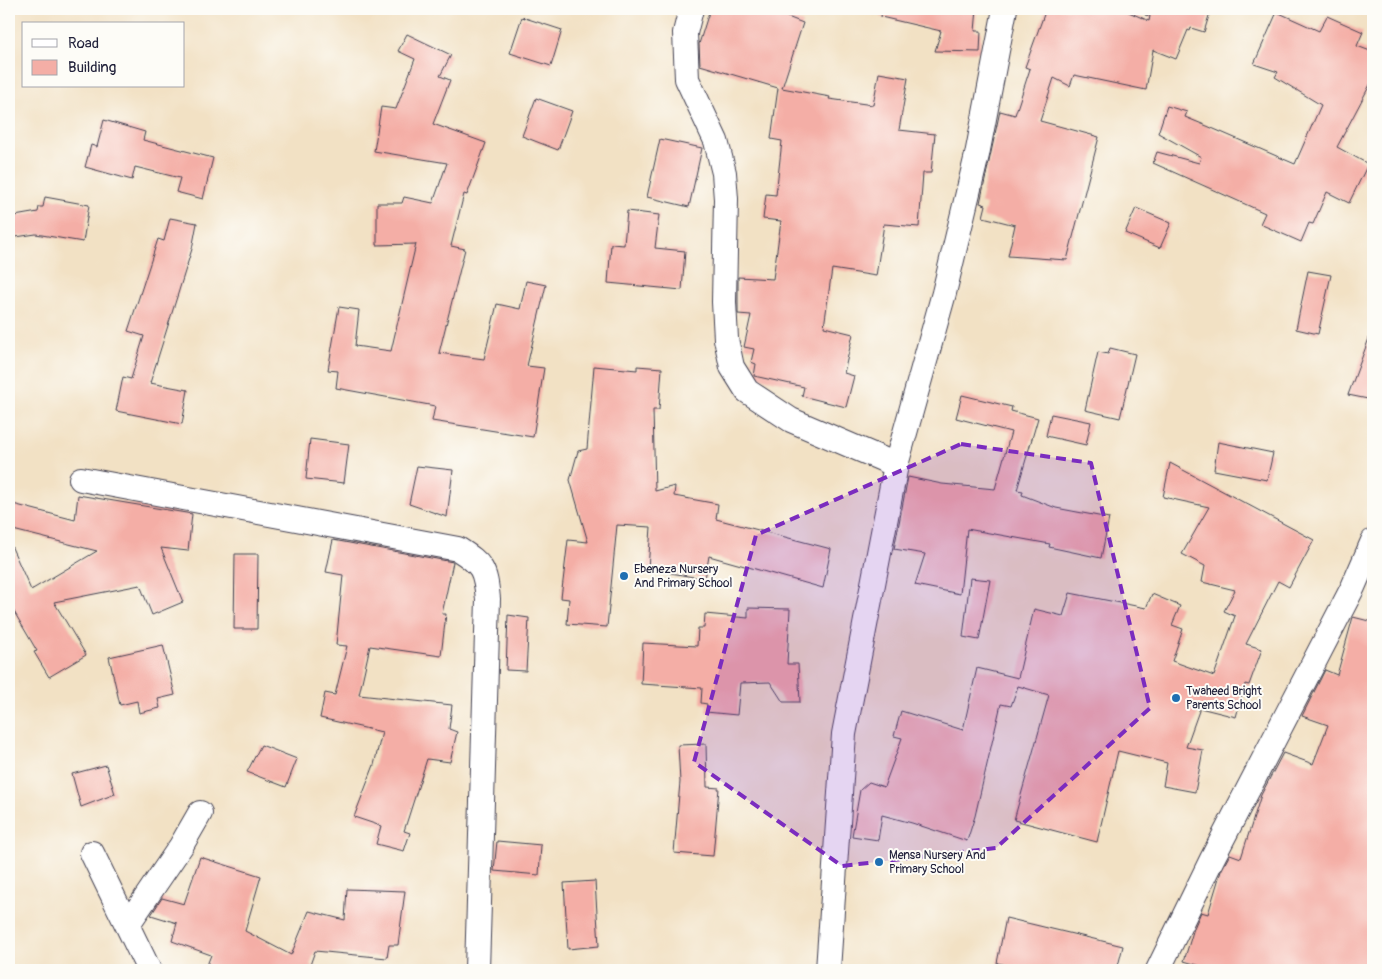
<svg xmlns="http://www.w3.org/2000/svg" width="1382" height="979" font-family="Pangolin,sans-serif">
  <rect width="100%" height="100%" fill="#fdfcf7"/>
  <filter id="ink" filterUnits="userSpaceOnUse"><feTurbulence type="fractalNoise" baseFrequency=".02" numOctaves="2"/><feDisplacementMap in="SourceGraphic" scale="10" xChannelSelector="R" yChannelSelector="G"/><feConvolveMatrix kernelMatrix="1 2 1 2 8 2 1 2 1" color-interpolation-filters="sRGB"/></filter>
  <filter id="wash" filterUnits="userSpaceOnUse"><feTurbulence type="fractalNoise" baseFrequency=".0096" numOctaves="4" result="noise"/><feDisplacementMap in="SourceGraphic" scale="20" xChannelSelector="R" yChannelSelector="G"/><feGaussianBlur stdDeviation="1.12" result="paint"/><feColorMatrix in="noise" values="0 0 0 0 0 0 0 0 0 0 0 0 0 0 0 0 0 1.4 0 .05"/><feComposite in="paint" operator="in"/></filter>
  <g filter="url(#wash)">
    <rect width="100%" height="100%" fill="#f2e1c4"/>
    <g id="blocks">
      <g fill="#f4aea6">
        <polygon points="710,9 767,9 803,23 782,88 830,97 829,99 873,105 879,73 908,78 899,130 935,134 931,173 923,173 919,227 884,224 876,276 832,269 824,327 853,334 844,373 854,376 846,407 802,396 804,387 754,376 756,364 751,362 754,349 744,347 751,315 738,314 738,277 773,279 781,221 763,219 766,194 776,195 782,141 771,139 778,88 700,65 699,44"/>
        <polygon points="882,9 977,9 975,31 981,31 980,52 935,51 941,31 881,17"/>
        <polygon points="1046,9 1122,9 1149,21 1150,16 1145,15 1146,9 1211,9 1204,32 1191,28 1190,31 1188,30 1176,59 1153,50 1146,90 1074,75 1070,86 1054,78 1040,121 1099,137 1067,260 1008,256 1015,225 983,217 986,205 980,203 1000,111 1015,115 1030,69 1025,67"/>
        <polygon points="1277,12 1319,31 1327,16 1363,32 1357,46 1373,52 1373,79 1337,147 1368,164 1349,203 1327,192 1313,224 1309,223 1301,242 1260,224 1265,213 1153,163 1157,152 1199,163 1201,157 1158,133 1167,106 1187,112 1185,117 1207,126 1295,164 1321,105 1275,77 1278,72 1254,64"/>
        <polygon points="522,17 562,30 551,66 510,53"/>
        <polygon points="407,34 451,55 440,76 450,80 433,124 486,143 467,195 464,194 451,246 465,249 439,353 484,359 497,304 520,309 526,281 546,285 527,366 544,368 533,437 432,421 435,406 336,388 338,371 328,370 339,307 359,310 355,346 391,351 416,244 377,245 377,203 402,203 404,197 433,203 447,163 374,151 381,107 396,109 415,59 398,51"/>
        <polygon points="536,98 572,111 558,150 522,136"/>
        <polygon points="104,120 145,132 143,140 213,158 203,199 176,192 180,178 135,167 132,180 85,167 91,145 97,147"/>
        <polygon points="660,139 702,148 689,207 647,197"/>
        <polygon points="45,197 89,205 83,242 36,234 9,238 9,217 38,212 39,207 43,207"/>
        <polygon points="1136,208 1171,223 1160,248 1125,233"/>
        <polygon points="627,211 659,215 655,248 685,251 682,290 608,283 611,244 624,245"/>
        <polygon points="170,218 197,223 192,249 150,383 188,390 182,424 116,411 123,377 131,379 144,336 128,331 158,239 164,241"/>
        <polygon points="1308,271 1331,275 1318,334 1296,329"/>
        <polygon points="1371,333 1373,334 1373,400 1348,395"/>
        <polygon points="1110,348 1135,354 1120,418 1085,410 1098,352 1108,354"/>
        <polygon points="594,366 637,370 637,366 662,368 659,410 653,410 655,491 675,486 674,496 718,504 716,519 831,549 823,588 709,556 705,579 648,569 651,527 617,525 607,627 567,624 569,599 561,598 568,540 588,542 570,480 578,451 587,449"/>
        <polygon points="962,395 1012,407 1011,411 1038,418 1017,490 1023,491 1022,495 1056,508 1109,518 1101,558 1049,547 1050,544 967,529 960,594 915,585 925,554 894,549 908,477 942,484 995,489 1011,432 956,418"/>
        <polygon points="1051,414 1091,422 1086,445 1046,436"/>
        <polygon points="310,439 349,444 344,483 306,479"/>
        <polygon points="1218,442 1273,453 1267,480 1214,470"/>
        <polygon points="1170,463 1314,540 1289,587 1278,581 1246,644 1262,649 1249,685 1245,684 1236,717 1200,708 1186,747 1203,750 1195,792 1163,786 1167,763 1118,751 1097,842 1014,820 1049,695 1018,686 1011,706 1001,704 975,816 967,841 912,823 882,815 878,840 852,836 860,790 869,782 884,787 902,738 894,736 901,711 963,730 977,668 1018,678 1034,609 1063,616 1070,593 1146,608 1152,594 1180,606 1172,625 1183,629 1172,661 1214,676 1235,616 1224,611 1235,590 1202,582 1205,566 1182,554 1209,507 1163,497"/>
        <polygon points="417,466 453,470 447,517 409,504"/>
        <polygon points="78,495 192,514 188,551 161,548 183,602 152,615 140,585 54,602 86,655 49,677 34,652 37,651 13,610 9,611 9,541 31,590 97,551 9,529 9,503 75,520"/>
        <polygon points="333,540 453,562 442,614 446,614 441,656 370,646 359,695 452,705 449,729 457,732 450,762 427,759 404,831 410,833 404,851 376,844 381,826 354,817 374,765 382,732 320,718 325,693 335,695 347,646 336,645 343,575 326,572"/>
        <polygon points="235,554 258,554 257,629 234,629"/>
        <polygon points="970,578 990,580 979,640 963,637"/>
        <polygon points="748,608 790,609 787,664 798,664 800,702 783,702 770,682 740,683 737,715 706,712 707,704 701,703 702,688 641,684 643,643 697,646 698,628 704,628 705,614 748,618"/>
        <polygon points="508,615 529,618 526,671 506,670"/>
        <polygon points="1353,617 1373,622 1373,970 1214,970 1184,961 1194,928 1201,912 1208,914 1221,871 1230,854 1241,858 1261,795 1283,753 1313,764 1328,725 1302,716 1325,670 1337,675"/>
        <polygon points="163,645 175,695 158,699 160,708 139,713 137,701 120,705 109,657"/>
        <polygon points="706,744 707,787 719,788 713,856 674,853 680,782 678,745"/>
        <polygon points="261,745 297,759 286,787 247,772"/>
        <polygon points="106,765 115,794 81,807 72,774"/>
        <polygon points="497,841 541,845 539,875 494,871"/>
        <polygon points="200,857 261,876 245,931 291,955 309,911 345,920 347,889 405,891 398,945 389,945 387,958 315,951 310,965 321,970 205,970 211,955 172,941 177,923 151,915 162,898 184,904"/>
        <polygon points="595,881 599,946 568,949 564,883"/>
        <polygon points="1006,918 1123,946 1117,970 1033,970 997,963"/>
      </g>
    </g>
  </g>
  <g filter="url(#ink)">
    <use href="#blocks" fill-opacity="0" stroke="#413f50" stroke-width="1"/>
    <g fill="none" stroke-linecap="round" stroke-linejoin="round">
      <defs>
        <g id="minor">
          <polyline points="691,9 685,33 687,79 716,141 724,173 726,199 724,302 726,339 732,367 747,391 791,420 896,465"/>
          <path d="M 81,479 L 458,549 C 483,565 485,569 488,599 L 477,970"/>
          <polyline points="92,853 149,970"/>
          <polyline points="128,924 181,846 200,813"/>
          <polyline points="828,970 844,734 896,465 944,293 977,155 1005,9"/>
          <polyline points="1158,970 1212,859 1353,587 1373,541"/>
        </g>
      </defs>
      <use href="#minor" stroke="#413f50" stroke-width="26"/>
      <use href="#minor" stroke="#fff" stroke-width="24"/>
    </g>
  </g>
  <path fill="#7b2cbf" fill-opacity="0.2" stroke="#7b2cbf" stroke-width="4" stroke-dasharray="10 6" stroke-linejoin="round" d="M 961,444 L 1091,463 L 1150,708 L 996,848 L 842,866 L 694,762 L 756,535 Z"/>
  <g fill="#1f6fb2" stroke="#fdfcf7" stroke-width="2">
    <circle cx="624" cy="576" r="5"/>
    <circle cx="1176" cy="698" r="5"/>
    <circle cx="879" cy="862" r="5"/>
  </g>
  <g text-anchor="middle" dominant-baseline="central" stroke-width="4" stroke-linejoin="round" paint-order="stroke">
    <g font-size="12" fill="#22223b" stroke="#fdfcf7" text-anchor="start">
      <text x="634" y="569">Ebeneza Nursery<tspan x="634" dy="14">And Primary School</tspan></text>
      <text x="1186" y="691">Twaheed Bright<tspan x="1186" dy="14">Parents School</tspan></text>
      <text x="889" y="855">Mensa Nursery And<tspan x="889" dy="14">Primary School</tspan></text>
    </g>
  </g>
  <rect width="1382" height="979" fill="none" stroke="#fdfcf7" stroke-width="30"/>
  <rect x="22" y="22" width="162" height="65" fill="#fdfcf7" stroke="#a5a5ac"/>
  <rect x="32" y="39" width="25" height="8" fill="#ffffff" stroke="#a5a5ac"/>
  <text x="68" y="48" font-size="15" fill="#22223b">Road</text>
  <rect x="32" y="60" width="25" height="15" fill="#f4aea6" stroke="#a5a5ac"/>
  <text x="68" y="72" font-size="15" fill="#22223b">Building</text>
</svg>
